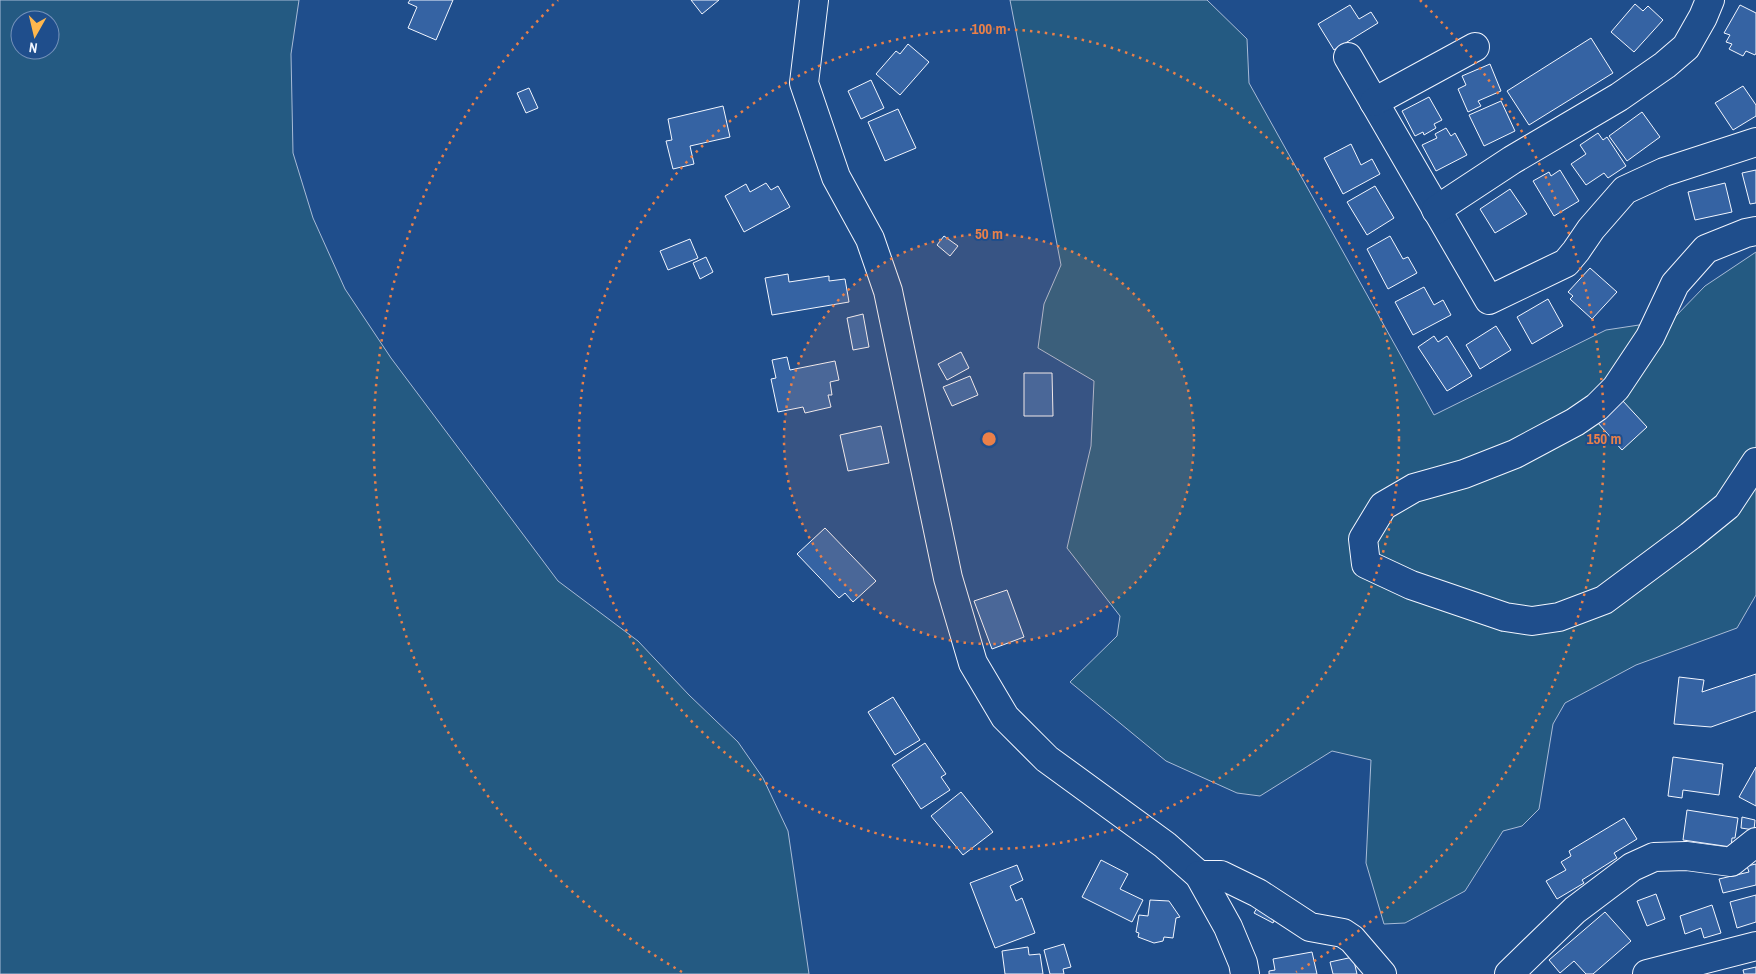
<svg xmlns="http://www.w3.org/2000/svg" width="1756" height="974" font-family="'Archivo Narrow',sans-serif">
  <rect width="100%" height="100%" fill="#1f4e8c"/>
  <g fill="#245a82" stroke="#a8bbd7" fill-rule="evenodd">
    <path d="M 0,0 L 299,0 L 291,54 L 293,153 L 313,218 L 345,289 L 391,358 L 558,581 L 638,641 L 689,695 L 738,742 L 763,778 L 788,831 L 809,974 L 0,974 ZM 20,20 L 50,20 L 50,50 L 20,50 Z"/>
    <polygon points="1010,0 1207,0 1247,39 1249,83 1434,415 1606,330 1672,320 1705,286 1756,252 1756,595 1737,628 1636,665 1565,703 1553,724 1539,809 1522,826 1503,831 1465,891 1405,923 1384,924 1366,863 1371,760 1332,751 1260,796 1237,793 1166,761 1070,682 1117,636 1120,616 1067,548 1091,446 1094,381 1038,348 1044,304 1061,265"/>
  </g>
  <g fill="#3563a3" stroke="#f2f6ff">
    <polygon points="410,0 453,0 436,40 408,28 417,7 408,3"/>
    <polygon points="691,0 719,0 702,14"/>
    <polygon points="1635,4 1643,11 1648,6 1663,20 1634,52 1611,32"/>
    <polygon points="1350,5 1359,19 1371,12 1378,23 1334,50 1318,24"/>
    <polygon points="1740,5 1756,13 1756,53 1755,55 1746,51 1743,56 1729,49 1732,44 1726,42 1730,35 1724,33"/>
    <polygon points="1591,38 1613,73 1529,125 1507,91"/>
    <polygon points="908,44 929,62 900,95 876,74 896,51 900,54"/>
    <polygon points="1490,64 1501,91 1478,101 1481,106 1468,112 1458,89 1466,85 1462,76"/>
    <polygon points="871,80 884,108 861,119 848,91"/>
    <polygon points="1743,86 1756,105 1756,116 1733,130 1715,103"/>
    <polygon points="529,88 538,108 526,113 517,93"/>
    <polygon points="1429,97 1442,120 1434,124 1436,128 1424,135 1423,132 1415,136 1402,111"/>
    <polygon points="1501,101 1515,131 1484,146 1469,115"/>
    <polygon points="723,106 730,137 690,146 694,164 673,169 666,141 672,140 668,119"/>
    <polygon points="898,109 916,148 885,161 868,122"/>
    <polygon points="1642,112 1660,137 1627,161 1609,136"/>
    <polygon points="1446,128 1451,136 1455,133 1467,155 1436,171 1422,145 1437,138 1435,134"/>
    <polygon points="1598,133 1603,140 1607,137 1626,166 1608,178 1604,173 1586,185 1571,164 1586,154 1580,145"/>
    <polygon points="1351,144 1361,165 1372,159 1380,174 1343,194 1324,158"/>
    <polygon points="1560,170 1579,201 1554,216 1533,181 1549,172 1551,176"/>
    <polygon points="1756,170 1756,203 1750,204 1742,173"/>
    <polygon points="766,183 771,190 778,186 790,207 744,232 725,196 746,184 750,192"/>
    <polygon points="1725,183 1732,212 1695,220 1688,192"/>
    <polygon points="1375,186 1394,218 1367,235 1347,202"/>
    <polygon points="1510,189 1527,214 1495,233 1480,209"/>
    <polygon points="944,236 958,246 950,256 937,245"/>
    <polygon points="1390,236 1403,259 1408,257 1417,273 1388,289 1367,249"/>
    <polygon points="690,239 698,258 668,270 660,251"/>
    <polygon points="706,257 713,272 700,279 693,263"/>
    <polygon points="1590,268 1617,292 1592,319 1570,299 1573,296 1568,292"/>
    <polygon points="788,274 789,282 829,276 829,281 845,279 849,302 772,315 765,278"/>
    <polygon points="1424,287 1434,305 1443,300 1451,315 1413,335 1395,302"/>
    <polygon points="1548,299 1563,326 1532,344 1517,317"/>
    <polygon points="863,314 869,347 853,350 847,318"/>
    <polygon points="1496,326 1511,350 1480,369 1466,345"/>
    <polygon points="1434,336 1438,342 1447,336 1472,376 1447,391 1418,347"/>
    <polygon points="961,352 969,368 947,380 938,364"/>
    <polygon points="787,357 790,370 835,361 839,380 830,382 832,395 828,395 831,407 805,413 803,407 778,412 771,379 776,378 772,360"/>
    <polygon points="1024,373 1052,373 1053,416 1024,416"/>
    <polygon points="970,376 978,395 952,406 943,387"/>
    <polygon points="1622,400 1647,427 1622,450 1597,422"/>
    <polygon points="881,426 889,463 848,471 840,435"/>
    <polygon points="825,528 876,581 853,602 845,593 839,598 797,554"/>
    <polygon points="1007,590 1024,637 992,649 974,601"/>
    <polygon points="1756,674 1756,711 1711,727 1674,724 1679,677 1704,680 1702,692"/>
    <polygon points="893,697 920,740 895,755 868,712"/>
    <polygon points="925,743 946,774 941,777 950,790 921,809 892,765"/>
    <polygon points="1673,757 1723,764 1719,795 1683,790 1682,798 1668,796"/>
    <polygon points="1756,767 1756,806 1739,797"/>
    <polygon points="961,792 993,832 963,855 931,816"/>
    <polygon points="1687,810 1738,818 1735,838 1732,838 1731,847 1683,840"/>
    <polygon points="1742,817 1755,820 1754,830 1741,828"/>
    <polygon points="1624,818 1637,839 1614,853 1617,858 1582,880 1584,883 1557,899 1546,881 1566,870 1561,862 1571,856 1569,851"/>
    <polygon points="1101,860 1128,874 1120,889 1143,900 1132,922 1082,897"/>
    <polygon points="1756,864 1756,885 1723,893 1719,879 1749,872 1747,866"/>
    <polygon points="1017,865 1023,880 1010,886 1016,901 1022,898 1035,933 995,948 970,883"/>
    <polygon points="1656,894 1665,919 1647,926 1637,901"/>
    <polygon points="1756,895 1756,922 1737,928 1730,902"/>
    <polygon points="1150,900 1169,901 1180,917 1176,918 1173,938 1164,937 1163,941 1154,943 1138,937 1139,933 1136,932 1139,915 1148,916"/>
    <polygon points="1260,903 1278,913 1273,923 1254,913"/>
    <polygon points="1712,905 1721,933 1704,938 1701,928 1685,934 1680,916"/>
    <polygon points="1605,912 1631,941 1593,974 1586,974 1574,961 1560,973 1549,960"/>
    <polygon points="1064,944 1071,967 1063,969 1064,974 1050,974 1044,950"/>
    <polygon points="1028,947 1029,955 1040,954 1043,974 1005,974 1002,951"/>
    <polygon points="1312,952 1317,974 1269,974 1269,971 1275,970 1273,959"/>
    <polygon points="1353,957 1357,974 1333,974 1330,962"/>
    <polygon points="1756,967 1756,974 1744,974 1743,970"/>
  </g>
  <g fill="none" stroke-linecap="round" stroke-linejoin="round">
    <defs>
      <g id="minor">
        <polyline points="814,0 804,83 836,177 870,239 888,291 948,578 973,663 1005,717 1047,759 1165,845 1199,875 1228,927 1243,963 1245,974"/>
        <polyline points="1348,57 1489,300 1566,263 1576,251 1591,229 1625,190 1664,172 1756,142"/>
        <polyline points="1374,102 1475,47"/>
        <polyline points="1436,210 1512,160 1619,97 1665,65 1686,47 1703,17 1710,0"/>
        <polyline points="1756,231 1746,233 1706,249 1675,284 1650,337 1616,388 1597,407 1575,422 1515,454 1464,474 1414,488 1383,506 1363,539 1366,564 1411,585 1505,617 1532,621 1559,617 1604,600 1690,536 1727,506 1756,462"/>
        <polyline points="1199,875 1221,875 1258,893 1310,927 1343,933 1352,939 1382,974"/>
        <polyline points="1509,974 1575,910 1632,867 1654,857 1686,856 1731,862 1756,842"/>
        <polyline points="1647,974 1756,946"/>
      </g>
    </defs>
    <use href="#minor" stroke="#f2f6ff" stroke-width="30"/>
    <use href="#minor" stroke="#1f4e8c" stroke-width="28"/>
  </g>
  <circle cx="989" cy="439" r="205" fill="#ea8049" fill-opacity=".12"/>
  <g fill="none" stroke="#ea8049" stroke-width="2.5" stroke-dasharray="2.5 5">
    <circle cx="989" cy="439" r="205"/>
    <circle cx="989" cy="439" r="410"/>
    <path d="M682 972A615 615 0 0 1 558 0M1420 0A615 615 0 0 1 1296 972"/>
  </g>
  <circle cx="989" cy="439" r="8" fill="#ea8049" stroke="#1f4e8c" stroke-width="2.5"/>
  <g font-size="15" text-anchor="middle" font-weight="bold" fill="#ea8049" stroke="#1f4e8c" stroke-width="4" stroke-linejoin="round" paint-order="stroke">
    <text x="989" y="34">100 m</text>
    <text x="989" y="239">50 m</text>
    <text x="1604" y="444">150 m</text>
  </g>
  <g transform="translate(35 35) rotate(188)"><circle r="24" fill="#1f4e8c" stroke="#7391ba"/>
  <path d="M0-4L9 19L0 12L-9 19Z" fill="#ffb74d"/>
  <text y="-8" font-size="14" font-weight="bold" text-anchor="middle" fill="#f2f6ff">N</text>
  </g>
</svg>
